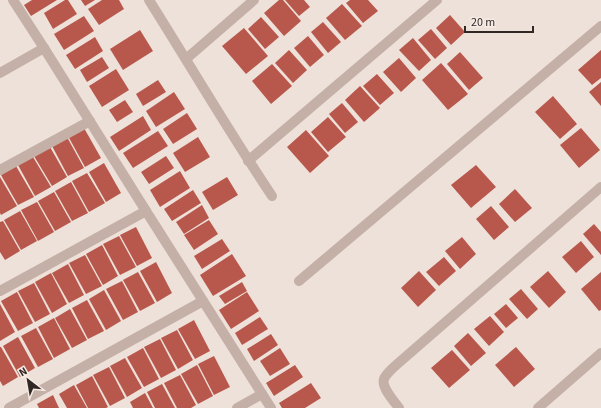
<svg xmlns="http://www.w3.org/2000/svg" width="601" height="408" font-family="'Source Sans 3',sans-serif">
  <rect width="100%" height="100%" fill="#eee1d9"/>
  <g fill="#b8584d">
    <polygon points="32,0 57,0 31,16 24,5"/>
    <polygon points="65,0 68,0 77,14 53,29 44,13"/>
    <polygon points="81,0 95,0 85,6"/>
    <polygon points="102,0 119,0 124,9 99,25 88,9"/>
    <polygon points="279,0 283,0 301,21 284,36 264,13"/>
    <polygon points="285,0 304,0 310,7 299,16"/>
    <polygon points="350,0 368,0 378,11 363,23 346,3"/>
    <polygon points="342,4 362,26 345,40 326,18"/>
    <polygon points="450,15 465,32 451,45 436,28"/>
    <polygon points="84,16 94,31 64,50 54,34"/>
    <polygon points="261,17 279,37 265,49 248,29"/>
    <polygon points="323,22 341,42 328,53 311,32"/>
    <polygon points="244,28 268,56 246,74 222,46"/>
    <polygon points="431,29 447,48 435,59 418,40"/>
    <polygon points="140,30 153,51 123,70 110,49"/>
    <polygon points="308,36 324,55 310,67 294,48"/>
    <polygon points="95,37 103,51 75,69 66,55"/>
    <polygon points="413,38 431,60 419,71 399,50"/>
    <polygon points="289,50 307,70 293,83 275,63"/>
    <polygon points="601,50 601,78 592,85 578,70"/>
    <polygon points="460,52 483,78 469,90 447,64"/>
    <polygon points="102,57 109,68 87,82 80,70"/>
    <polygon points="399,58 416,78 401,92 383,72"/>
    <polygon points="441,63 468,94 448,110 422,80"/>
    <polygon points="272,64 292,86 271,104 252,81"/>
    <polygon points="116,69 129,90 102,107 89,86"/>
    <polygon points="377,74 394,93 380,105 363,86"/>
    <polygon points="158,80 166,92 143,106 136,94"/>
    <polygon points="601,82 601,106 589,92"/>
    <polygon points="360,86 380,108 364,122 345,100"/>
    <polygon points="174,92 185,109 156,127 146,111"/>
    <polygon points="553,96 577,124 560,139 535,112"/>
    <polygon points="125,100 133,112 117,122 109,110"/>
    <polygon points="342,103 358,122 345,133 329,114"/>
    <polygon points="187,113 197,129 173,144 163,129"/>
    <polygon points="143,116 151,130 119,151 110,137"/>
    <polygon points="328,117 346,137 328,152 311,132"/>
    <polygon points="84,128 101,158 85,167 68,136"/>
    <polygon points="581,128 600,150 579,168 560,145"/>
    <polygon points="306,130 329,156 310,173 287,147"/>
    <polygon points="158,131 168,146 133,168 123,153"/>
    <polygon points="67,137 84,168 68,176 52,146"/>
    <polygon points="198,137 210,157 185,172 173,153"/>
    <polygon points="50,147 67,177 52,186 34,156"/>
    <polygon points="166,156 174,168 149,184 141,172"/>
    <polygon points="33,157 51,187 35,196 18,165"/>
    <polygon points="104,163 121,193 106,202 89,172"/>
    <polygon points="476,165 496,187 471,208 451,185"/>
    <polygon points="16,166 34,197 18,205 1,175"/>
    <polygon points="180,171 190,188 160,207 150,190"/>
    <polygon points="87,173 105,203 89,212 72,181"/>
    <polygon points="0,177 17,206 1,215 0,213"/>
    <polygon points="227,177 238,195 213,210 202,192"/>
    <polygon points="71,182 88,213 72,221 55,191"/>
    <polygon points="515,189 532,208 515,222 499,204"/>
    <polygon points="193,190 201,203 172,221 164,209"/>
    <polygon points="54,192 71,222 55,231 38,201"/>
    <polygon points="37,202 54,232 38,241 21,210"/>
    <polygon points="202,205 209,218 184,234 176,222"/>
    <polygon points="491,206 509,227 494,240 476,219"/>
    <polygon points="20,211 37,241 21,250 4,220"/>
    <polygon points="209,220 218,234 194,250 184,235"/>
    <polygon points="3,221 20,251 5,260 0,252 0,222"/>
    <polygon points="594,224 601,232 601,255 583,234"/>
    <polygon points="136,227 152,258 137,266 120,235"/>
    <polygon points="119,236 136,267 120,275 103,244"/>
    <polygon points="462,237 476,254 460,269 445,251"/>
    <polygon points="222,239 230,251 202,269 194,256"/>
    <polygon points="581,241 594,257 576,273 562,257"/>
    <polygon points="102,245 118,276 103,285 86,254"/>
    <polygon points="232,254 246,276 213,296 200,275"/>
    <polygon points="85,255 102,286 86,294 69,263"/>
    <polygon points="444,257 456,271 439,286 426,272"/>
    <polygon points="156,262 172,293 157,302 140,271"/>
    <polygon points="68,264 84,295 69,303 52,273"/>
    <polygon points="419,271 436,290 418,307 401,288"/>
    <polygon points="548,271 566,292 549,308 530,287"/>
    <polygon points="138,272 155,303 140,311 123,280"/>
    <polygon points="601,272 601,310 599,311 581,289"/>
    <polygon points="51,273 67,304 52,313 35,282"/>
    <polygon points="122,281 138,312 123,320 106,289"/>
    <polygon points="242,282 247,291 225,304 219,296"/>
    <polygon points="34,283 50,314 35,322 18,291"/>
    <polygon points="521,289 538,309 527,319 509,299"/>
    <polygon points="104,290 121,321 106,330 89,299"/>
    <polygon points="17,292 33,323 18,331 1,301"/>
    <polygon points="247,292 259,311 231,329 219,310"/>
    <polygon points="87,300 104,331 88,339 72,308"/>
    <polygon points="0,304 15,332 0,341"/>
    <polygon points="506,304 518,318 506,328 494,314"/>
    <polygon points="70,309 87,340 72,348 55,318"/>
    <polygon points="490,316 504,332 489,346 474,329"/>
    <polygon points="260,317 268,329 242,345 235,333"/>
    <polygon points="54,318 70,349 54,358 38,327"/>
    <polygon points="194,320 210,351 195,359 178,329"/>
    <polygon points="36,328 53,359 38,367 21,336"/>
    <polygon points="177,330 193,360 178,369 161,338"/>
    <polygon points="468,333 486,353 471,366 454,346"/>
    <polygon points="271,334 278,345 254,361 247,349"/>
    <polygon points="18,337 35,368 20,377 3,346"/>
    <polygon points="160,339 176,370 161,378 144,347"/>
    <polygon points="0,347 1,347 18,377 3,386 0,381"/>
    <polygon points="516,347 535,369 514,387 495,365"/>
    <polygon points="143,348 159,379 144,387 127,357"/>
    <polygon points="280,348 290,364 270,376 260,361"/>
    <polygon points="452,350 470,370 449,388 431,368"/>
    <polygon points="214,356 230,387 214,395 198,364"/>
    <polygon points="125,358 142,388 127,397 110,366"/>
    <polygon points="197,365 213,396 198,404 181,374"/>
    <polygon points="295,365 303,377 274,396 266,383"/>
    <polygon points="109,367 125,398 110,406 93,375"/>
    <polygon points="180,375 196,405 191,408 177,408 164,383"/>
    <polygon points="92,376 108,407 106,408 88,408 76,385"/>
    <polygon points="311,383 321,398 305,408 282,408 279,403"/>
    <polygon points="162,384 175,408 155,408 147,392"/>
    <polygon points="74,385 87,408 67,408 59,394"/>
    <polygon points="145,393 153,408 133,408 130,402"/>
    <polygon points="53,395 59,408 39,408 37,404"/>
  </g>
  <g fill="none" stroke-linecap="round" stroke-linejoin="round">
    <g stroke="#c4b0a6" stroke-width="10">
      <polyline points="13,0 44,48 146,211 271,408"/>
      <path d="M 149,0 C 190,65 229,132 272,196"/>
      <polyline points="186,59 254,0"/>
      <polyline points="0,73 44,48"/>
      <polyline points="248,161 437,0"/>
      <polyline points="0,170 90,121"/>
      <polyline points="299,281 601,26"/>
      <polyline points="0,291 146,211"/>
      <polyline points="9,408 203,301"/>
      <polyline points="237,408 262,394"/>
      <path d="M 399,408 C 394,401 381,387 384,379 C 386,374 391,370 395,366 L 601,187"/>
      <polyline points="538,408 601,353"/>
    </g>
  </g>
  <g transform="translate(28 380) rotate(329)" stroke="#f6ebe4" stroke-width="3" paint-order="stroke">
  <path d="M0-3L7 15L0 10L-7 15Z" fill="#312826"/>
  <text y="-6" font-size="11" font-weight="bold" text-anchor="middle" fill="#312826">N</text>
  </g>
  <path d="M465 26v6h68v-6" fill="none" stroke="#312826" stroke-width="2"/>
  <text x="471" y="26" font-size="12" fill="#312826" stroke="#f6ebe4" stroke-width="3" paint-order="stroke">20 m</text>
</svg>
